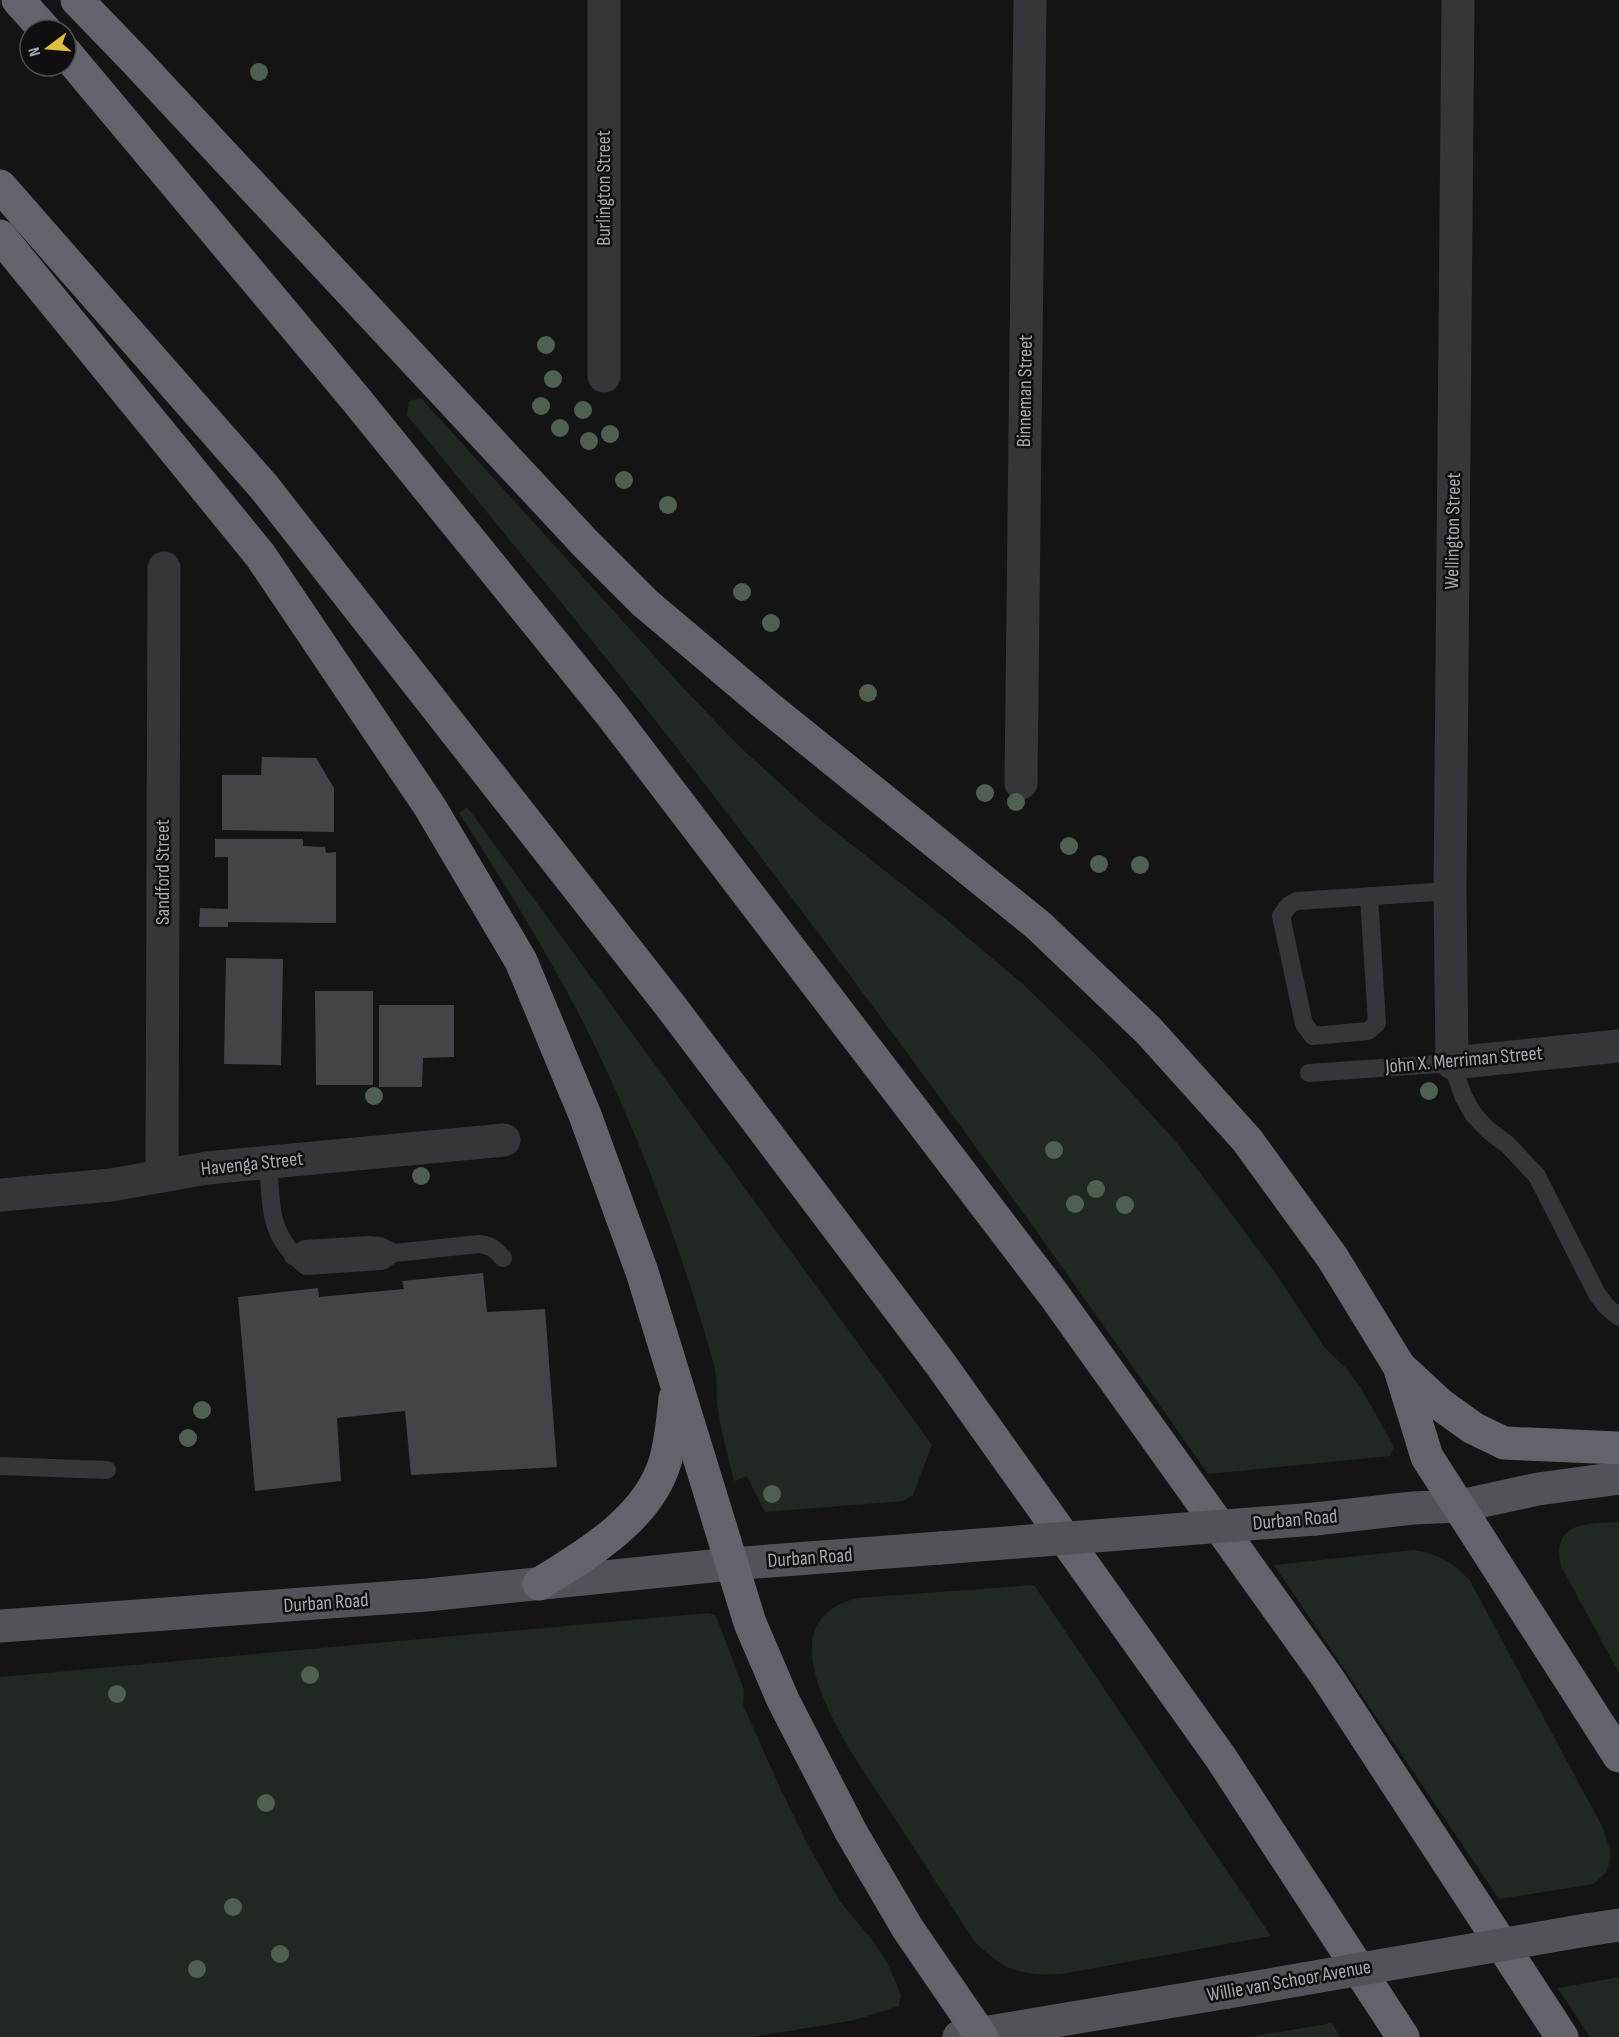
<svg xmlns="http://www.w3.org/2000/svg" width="1619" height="2037" font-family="'Sofia Sans Condensed',sans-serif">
  <rect width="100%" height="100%" fill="#141415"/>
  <g fill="#212822">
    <path d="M 421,398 L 686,691 L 740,747 L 818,818 L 941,915 L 1025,986 L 1098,1057 L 1138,1100 L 1177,1143 L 1227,1208 L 1276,1274 L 1325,1348 L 1345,1367 L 1361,1388 L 1394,1447 L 1390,1456 L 1208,1474 C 1018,1202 824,933 618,673 C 549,586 477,501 407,415 L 409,401 Z"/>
    <path d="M 467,807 L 932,1445 L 913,1495 L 903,1501 L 765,1512 L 747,1476 L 734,1481 C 728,1458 722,1434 718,1410 C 716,1396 718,1379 714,1365 C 679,1240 632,1114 571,999 C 536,935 499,874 459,813 Z"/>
    <path d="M 1619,1522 L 1619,1673 L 1561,1566 C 1551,1521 1587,1524 1619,1522 Z"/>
    <path d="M 1414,1550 C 1438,1554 1455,1563 1470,1581 L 1603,1828 L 1610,1850 L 1610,1861 L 1606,1872 L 1594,1884 L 1499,1899 L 1274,1565 Z"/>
    <path d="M 1034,1585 L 1271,1936 L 1061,1974 C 1020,1976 1005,1971 975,1942 C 949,1902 923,1862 897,1822 C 869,1778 810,1700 812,1647 C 812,1619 834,1603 858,1598 Z"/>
    <polygon points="709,1613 716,1616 744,1690 743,1705 780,1788 808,1845 839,1900 873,1941 887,1962 901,1995 899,2006 855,2020 751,2037 0,2037 0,1677"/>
    <polygon points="1619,1977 1619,2037 1590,2037 1558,1988"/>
    <polygon points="1332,2023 1340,2037 1249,2037"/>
  </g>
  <g fill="#434448">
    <polygon points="262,757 316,758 334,788 334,832 222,830 222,775 261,775"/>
    <polygon points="215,839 303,839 303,846 325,847 326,853 336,852 336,923 228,922 228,927 199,927 200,908 228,909 228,857 215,857"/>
    <polygon points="226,958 283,959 281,1065 224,1064"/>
    <polygon points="315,991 373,991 373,1085 316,1085"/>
    <polygon points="379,1005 454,1005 454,1057 423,1058 422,1087 379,1087"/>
    <polygon points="483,1273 487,1312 545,1309 557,1467 411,1475 405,1411 337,1418 341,1481 255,1491 238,1297 318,1288 319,1297 404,1289 402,1281"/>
  </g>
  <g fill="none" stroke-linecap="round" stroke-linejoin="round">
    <g stroke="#35363a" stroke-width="18">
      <polyline points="1369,896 1377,1023 1368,1031 1313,1036 1304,1024 1281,916 1289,905 1297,901 1450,891"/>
      <polyline points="1309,1073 1452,1063 1463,1096 1474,1115 1487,1129 1508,1145 1537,1176 1597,1294 1606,1306 1619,1317"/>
      <path d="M 268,1162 C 272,1207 267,1235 306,1266 L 382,1261 L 394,1253 L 479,1244 C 491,1245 495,1249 503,1258"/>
      <polyline points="293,1256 305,1249 369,1245 380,1246 394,1253"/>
      <polyline points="0,1466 107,1470"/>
    </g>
    <g stroke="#35363a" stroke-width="33">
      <polyline points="604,0 604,376"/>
      <polyline points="1458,0 1450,891 1452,1063 1619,1046"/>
      <polyline points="1021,783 1030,0"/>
      <polyline points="162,1176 164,568"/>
      <polyline points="0,1195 111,1185 207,1168 504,1140"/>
    </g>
    <g stroke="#525259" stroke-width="33">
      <polyline points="1315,1519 1413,1508 1460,1506 1538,1489 1619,1478"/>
      <polyline points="0,1626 427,1595 731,1564 940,1548"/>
      <polyline points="1586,1930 1619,1925"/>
      <polyline points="959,2037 1228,1992"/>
    </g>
    <g stroke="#62636b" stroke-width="33">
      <polyline points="18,0 45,30"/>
      <polyline points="77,0 134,59 585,543 645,603 768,707 1038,925 1148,1030 1247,1140 1332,1257 1399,1366 1427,1457 1619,1756"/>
      <polyline points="66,53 354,397 610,713 1054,1295 1327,1677 1562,2037"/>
      <polyline points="0,186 264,487 669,1004 939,1362 1221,1758 1403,2037"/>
      <polyline points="0,236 260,555 430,807 521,961 585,1115 642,1272 750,1623 783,1700 851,1832 908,1929 982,2037"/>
      <polyline points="1400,1367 1441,1405 1473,1428 1504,1443 1619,1448"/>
      <path d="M 539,1584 C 586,1555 648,1519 665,1462 C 671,1441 673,1420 675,1398"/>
    </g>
    <g stroke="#525259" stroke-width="33">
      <polyline points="940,1548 1315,1519"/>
      <polyline points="1228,1992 1586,1930"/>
    </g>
  </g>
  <g fill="#4f6053">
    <circle cx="259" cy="72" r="9"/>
    <circle cx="546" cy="345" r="9"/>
    <circle cx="553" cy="379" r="9"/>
    <circle cx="541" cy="406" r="9"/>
    <circle cx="583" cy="410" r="9"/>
    <circle cx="560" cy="428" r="9"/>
    <circle cx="610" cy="434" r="9"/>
    <circle cx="589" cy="441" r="9"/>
    <circle cx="624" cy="480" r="9"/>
    <circle cx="668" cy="505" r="9"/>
    <circle cx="742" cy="592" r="9"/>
    <circle cx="771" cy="623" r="9"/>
    <circle cx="868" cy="693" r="9"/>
    <circle cx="985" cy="793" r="9"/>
    <circle cx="1016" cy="802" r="9"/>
    <circle cx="1069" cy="846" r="9"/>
    <circle cx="1099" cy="864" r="9"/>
    <circle cx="1140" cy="865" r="9"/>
    <circle cx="1429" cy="1091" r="9"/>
    <circle cx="374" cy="1096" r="9"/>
    <circle cx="1054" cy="1150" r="9"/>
    <circle cx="421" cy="1176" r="9"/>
    <circle cx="1096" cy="1189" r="9"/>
    <circle cx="1075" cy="1204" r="9"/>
    <circle cx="1125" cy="1205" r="9"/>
    <circle cx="202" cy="1410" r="9"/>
    <circle cx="188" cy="1438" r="9"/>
    <circle cx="772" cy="1494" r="9"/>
    <circle cx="310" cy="1675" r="9"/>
    <circle cx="117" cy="1694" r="9"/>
    <circle cx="266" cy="1803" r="9"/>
    <circle cx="233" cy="1907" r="9"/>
    <circle cx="280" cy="1954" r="9"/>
    <circle cx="197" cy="1969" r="9"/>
  </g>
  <g text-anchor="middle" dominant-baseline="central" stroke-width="5" stroke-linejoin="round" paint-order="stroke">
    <g font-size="20" fill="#a7aab4" stroke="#0f0f10">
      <text transform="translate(604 188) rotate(-90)">Burlington Street</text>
      <text transform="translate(1025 391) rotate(-89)">Binneman Street</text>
      <text transform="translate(1453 531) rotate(-89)">Wellington Street</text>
      <text transform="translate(163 872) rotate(-90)">Sandford Street</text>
      <text transform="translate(1464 1060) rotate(-5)">John X. Merriman Street</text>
      <text transform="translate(252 1164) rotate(-6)">Havenga Street</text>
      <text transform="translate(1295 1520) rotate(-5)">Durban Road</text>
      <text transform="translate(810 1558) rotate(-4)">Durban Road</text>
      <text transform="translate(326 1603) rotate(-4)">Durban Road</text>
      <text transform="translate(1289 1981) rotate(-10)">Willie van Schoor Avenue</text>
    </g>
  </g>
  <g transform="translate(48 48) rotate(254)"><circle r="28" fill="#0f0f10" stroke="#4c4d52" stroke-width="1.5"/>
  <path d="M0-4.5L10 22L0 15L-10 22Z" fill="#dfbe42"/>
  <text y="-9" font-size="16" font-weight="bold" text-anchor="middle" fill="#a7aab4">N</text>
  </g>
</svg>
